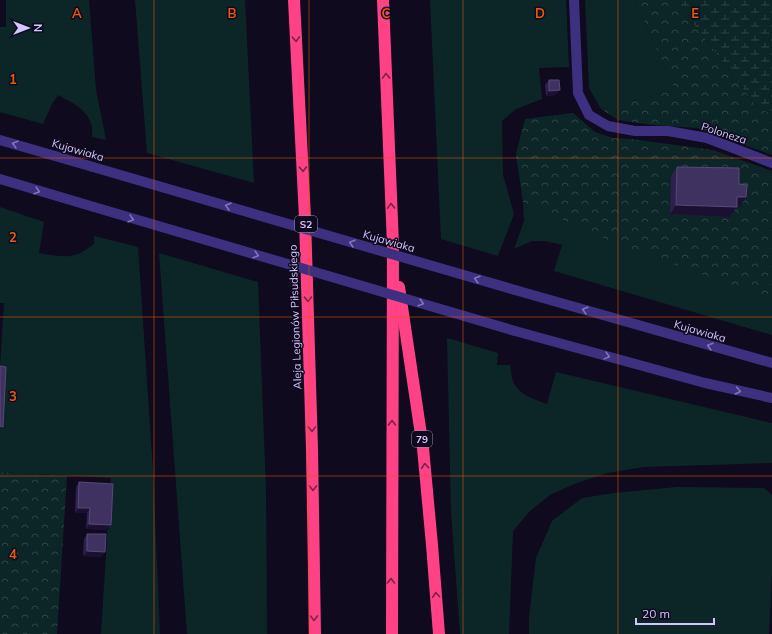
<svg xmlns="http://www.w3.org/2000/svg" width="772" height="634" font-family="Mulish,sans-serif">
  <defs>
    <pattern id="forest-crowns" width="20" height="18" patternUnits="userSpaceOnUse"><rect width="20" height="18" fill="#0c2628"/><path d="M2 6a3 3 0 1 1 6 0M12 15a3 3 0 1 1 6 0" fill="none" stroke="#2e4448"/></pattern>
    <pattern id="wetland-marsh" width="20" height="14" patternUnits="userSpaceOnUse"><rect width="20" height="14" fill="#0c2628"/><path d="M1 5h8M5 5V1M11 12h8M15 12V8" fill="none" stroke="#2e4448"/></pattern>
  </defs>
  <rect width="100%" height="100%" fill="#100a1e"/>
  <g fill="#0c2628">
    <path d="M 6,0 L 89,0 L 96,90 L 106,140 L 92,137 C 92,132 93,128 91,124 C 87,109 71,102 58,95 L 52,104 L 43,124 L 0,112 L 0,27 L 6,27 Z"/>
    <polygon points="135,0 245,0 254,183 147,153"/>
    <polygon points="430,0 566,0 569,67 539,68 542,99 516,109 502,121 503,175 514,214 498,256 441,239"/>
    <polygon points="585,0 635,0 639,10 675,90 601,109 589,88"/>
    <polygon points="523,202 730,284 772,299 772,335 554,271 562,245 545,241 532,241 514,249 524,221"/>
    <path d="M 0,207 L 44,222 L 39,253 C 50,255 64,258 74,255 C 81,254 88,248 94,244 L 94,236 L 138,247 L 153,471 L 160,634 L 101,634 L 110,489 L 111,478 L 0,472 L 0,367 L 4,303 L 0,303 Z"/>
    <polygon points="159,253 258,282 266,491 267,634 187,634"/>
    <path d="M 447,338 L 498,353 L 497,365 L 510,365 C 511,369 511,374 512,378 C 516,394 533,399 547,404 L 556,372 L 763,421 L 772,423 L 772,463 L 644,467 L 607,473 L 574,484 L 550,495 L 530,511 L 513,531 L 509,634 L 460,634 L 451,511 Z"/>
    <polygon points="677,487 764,488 772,495 772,572 769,634 529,634 529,617 536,558 552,521 582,498 614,493"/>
  </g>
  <g fill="url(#forest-crowns)">
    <polygon points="635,0 681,0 690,19 758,108 772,114 772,155 697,128 653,125 618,120 601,109 675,90 639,10"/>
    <polygon points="573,113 595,132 613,138 631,139 713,150 772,171 772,299 622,246 523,202 516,154 525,119"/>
    <polygon points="0,472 67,476 57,634 0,634"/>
  </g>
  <polygon fill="url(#wetland-marsh)" points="681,0 772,0 772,114 758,108 690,19"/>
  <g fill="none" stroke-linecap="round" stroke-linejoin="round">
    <polyline stroke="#3d3081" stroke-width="10" points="574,0 578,93 589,115 608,126 635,131 668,131 707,138 772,163"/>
    <g stroke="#3d3081" stroke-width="10">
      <polyline points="0,140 93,167"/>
      <polyline points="0,179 94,207"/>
      <polyline points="515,290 772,363"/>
      <polyline points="515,331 705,383 772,398"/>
    </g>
    <g stroke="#ff4185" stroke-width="12">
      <polyline points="294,0 305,218 312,449 315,634"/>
      <polyline points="383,0 393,245 392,634"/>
      <polyline points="399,287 423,448 432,545 439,634"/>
    </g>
    <g stroke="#3d3081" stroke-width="10">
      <polyline points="93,167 515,290"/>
      <polyline points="94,207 515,331"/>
    </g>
  </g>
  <g fill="#2e204d">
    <polygon points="549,80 556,95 546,96 545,85"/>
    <polygon points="677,167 740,207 737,207 730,217 670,214 671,176"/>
    <polygon points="79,482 111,525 108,530 86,529 87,513 75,513 76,487"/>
    <polygon points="87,534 102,557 83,556 84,539"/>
  </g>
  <g fill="#1b1032">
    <polygon points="560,90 556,95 546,96 549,91"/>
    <polygon points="737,197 746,197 740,207 731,206"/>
    <polygon points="676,205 737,207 730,217 670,214"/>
    <polygon points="78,508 90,508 87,513 75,513"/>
    <polygon points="89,524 111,525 108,530 86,529"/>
    <polygon points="87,551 105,552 102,557 83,556"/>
  </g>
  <g fill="#403260" stroke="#574979">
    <polygon points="549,80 559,80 560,90 549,91"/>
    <polygon points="677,167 739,168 739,184 747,185 746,197 737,197 737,207 676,205"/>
    <polygon points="0,366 6,367 3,427 0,426"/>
    <polygon points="79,482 113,484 111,525 89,524 90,508 78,508"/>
    <polygon points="87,534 106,534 105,552 87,551"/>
  </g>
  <defs><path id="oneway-chevron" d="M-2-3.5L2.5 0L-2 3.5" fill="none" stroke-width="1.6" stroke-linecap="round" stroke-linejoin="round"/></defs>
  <g stroke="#7c234c">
    <use href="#oneway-chevron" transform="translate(296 39) rotate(87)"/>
    <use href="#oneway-chevron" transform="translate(386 76) rotate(-92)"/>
    <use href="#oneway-chevron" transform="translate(303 169) rotate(87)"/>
    <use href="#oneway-chevron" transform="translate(391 206) rotate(-92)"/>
    <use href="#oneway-chevron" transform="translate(308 299) rotate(88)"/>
    <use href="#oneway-chevron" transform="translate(392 423) rotate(-90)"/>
    <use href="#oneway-chevron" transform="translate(312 429) rotate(88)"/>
    <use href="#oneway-chevron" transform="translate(425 466) rotate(-95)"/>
    <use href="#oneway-chevron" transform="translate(313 488) rotate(89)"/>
    <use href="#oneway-chevron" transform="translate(391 581) rotate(-90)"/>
    <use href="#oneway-chevron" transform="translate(436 595) rotate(-94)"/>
    <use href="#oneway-chevron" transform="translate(314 618) rotate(89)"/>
  </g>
  <g stroke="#8174ba">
    <use href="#oneway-chevron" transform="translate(15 144) rotate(-164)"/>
    <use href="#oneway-chevron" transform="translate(37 191) rotate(17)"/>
    <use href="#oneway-chevron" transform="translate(228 206) rotate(-164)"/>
    <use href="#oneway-chevron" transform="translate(131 219) rotate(16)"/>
    <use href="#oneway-chevron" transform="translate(352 243) rotate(-164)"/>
    <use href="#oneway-chevron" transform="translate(256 255) rotate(16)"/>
    <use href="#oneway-chevron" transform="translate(477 279) rotate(-164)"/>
    <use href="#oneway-chevron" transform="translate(421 303) rotate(16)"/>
    <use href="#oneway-chevron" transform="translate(585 310) rotate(-164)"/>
    <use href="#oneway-chevron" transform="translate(710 346) rotate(-164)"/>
    <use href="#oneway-chevron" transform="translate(607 356) rotate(15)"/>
    <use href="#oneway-chevron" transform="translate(738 391) rotate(12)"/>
  </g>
  <path fill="none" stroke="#e8590c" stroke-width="1" stroke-opacity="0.55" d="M 154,0 L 154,634M 309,0 L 309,634M 463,0 L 463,634M 618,0 L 618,634M 0,158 L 772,158M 0,317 L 772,317M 0,476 L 772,476"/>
  <g text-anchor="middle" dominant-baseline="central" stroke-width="3" stroke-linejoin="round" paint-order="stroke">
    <g fill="#100a1e" stroke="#998ebc" stroke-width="1">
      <rect x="295" y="216" width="22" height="16" rx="3"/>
      <rect x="412" y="431" width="20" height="16" rx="3"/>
    </g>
    <g font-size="10" font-weight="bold" fill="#d4c6ff">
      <text x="306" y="224">S2</text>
      <text x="422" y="439">79</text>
    </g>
    <g font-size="11" fill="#d4c6ff" stroke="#100a1e">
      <text transform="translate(724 133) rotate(18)">Poloneza</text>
      <text transform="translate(78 150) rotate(16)">Kujawiaka</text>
      <text transform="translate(389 241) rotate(16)">Kujawiaka</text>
      <text transform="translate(295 317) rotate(-92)">Aleja Legionów Piłsudskiego</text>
      <text transform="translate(700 331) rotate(16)">Kujawiaka</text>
    </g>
  </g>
  <g font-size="13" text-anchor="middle" font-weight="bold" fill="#e8590c" stroke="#100a1e" stroke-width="3" stroke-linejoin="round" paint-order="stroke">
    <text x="77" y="18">A</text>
    <text x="232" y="18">B</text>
    <text x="386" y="18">C</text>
    <text x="540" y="18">D</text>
    <text x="695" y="18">E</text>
    <text x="13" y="84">1</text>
    <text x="13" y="242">2</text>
    <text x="13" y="401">3</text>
    <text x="13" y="559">4</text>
  </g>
  <g transform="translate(28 28) rotate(90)" stroke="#100a1e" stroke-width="3" paint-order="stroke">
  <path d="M0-3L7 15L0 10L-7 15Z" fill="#d4c6ff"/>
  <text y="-6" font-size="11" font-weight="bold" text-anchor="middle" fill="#d4c6ff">N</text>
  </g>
  <path d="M636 618v6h78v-6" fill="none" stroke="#d4c6ff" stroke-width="2"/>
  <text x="642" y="618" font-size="12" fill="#d4c6ff" stroke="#100a1e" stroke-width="3" paint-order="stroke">20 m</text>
</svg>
